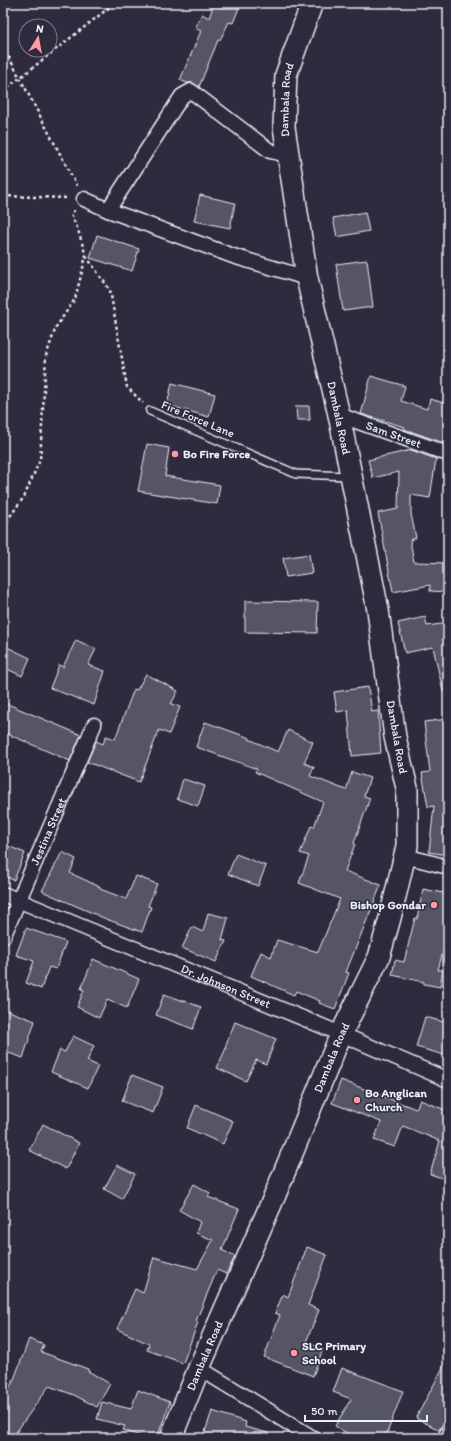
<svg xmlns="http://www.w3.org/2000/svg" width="451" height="1441" font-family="Itim,sans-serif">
  <rect width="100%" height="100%" fill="#2f2a3d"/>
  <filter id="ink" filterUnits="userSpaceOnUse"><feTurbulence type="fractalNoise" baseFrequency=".025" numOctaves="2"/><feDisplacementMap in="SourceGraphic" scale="8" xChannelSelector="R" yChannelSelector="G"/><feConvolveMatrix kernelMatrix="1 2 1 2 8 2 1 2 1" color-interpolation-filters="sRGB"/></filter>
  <g filter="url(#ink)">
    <g fill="#575565" stroke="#e8f1f8">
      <polygon points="214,3 241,3 233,23 229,22 220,40 218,40 199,87 192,83 187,83 180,80 201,31 195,28 202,14 209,18"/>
      <polygon points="200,195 235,203 230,228 194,221"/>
      <polygon points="365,212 369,231 337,237 333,218"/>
      <polygon points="97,235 139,249 132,271 90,258"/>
      <polygon points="367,260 373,307 343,311 336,264"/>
      <polygon points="371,376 405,386 401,401 427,409 430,399 448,404 448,440 447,444 404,429 405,427 361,414"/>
      <polygon points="172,383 215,394 209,417 167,405"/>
      <polygon points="296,406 309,406 310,420 297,420"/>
      <polygon points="147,444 169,448 165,476 220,485 217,504 138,491"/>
      <polygon points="411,450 436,459 430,498 411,495 411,514 416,538 410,540 414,562 448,563 448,592 430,591 430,585 393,592 378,513 398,509 399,472 373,478 368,460"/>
      <polygon points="309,554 312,573 286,577 283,558"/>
      <polygon points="245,601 318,602 317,633 245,632"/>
      <polygon points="425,617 427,626 448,623 448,691 443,691 433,647 405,653 398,623"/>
      <polygon points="76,640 96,649 88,665 105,671 94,705 50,688 59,665 63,667"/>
      <polygon points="3,645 30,658 22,676 3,667"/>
      <polygon points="146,674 178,691 171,704 180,707 169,734 159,730 139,782 87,762 96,741 103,744 106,736 115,739 134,689 137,690"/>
      <polygon points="368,687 372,712 378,711 381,753 352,756 348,710 337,712 334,692"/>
      <polygon points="3,702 81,735 70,761 3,732"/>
      <polygon points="448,719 448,855 429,852 434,806 428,807 422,773 430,772 424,722"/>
      <polygon points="205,722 250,738 249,739 278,752 288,730 313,742 304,763 314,767 310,776 346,790 352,772 370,778 364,796 370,798 354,843 355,844 345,871 381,885 346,972 349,973 335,1009 319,1003 320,1001 296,991 294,995 251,976 261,952 271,957 277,940 318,952 340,899 299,883 309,856 300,853 311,826 314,827 323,802 255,772 257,769 196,747"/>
      <polygon points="183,779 205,786 198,806 177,799"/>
      <polygon points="3,844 25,853 14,880 3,876"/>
      <polygon points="62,852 76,859 70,873 100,887 100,889 126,899 136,876 157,884 148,906 151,907 142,932 106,919 42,891"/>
      <polygon points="236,854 266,866 258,886 228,874"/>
      <polygon points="423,889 448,894 448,932 438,970 443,970 440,987 424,984 424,982 392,975 395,960 404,962 415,918 417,919"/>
      <polygon points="208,913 228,918 222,940 226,941 216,962 182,948 192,927 203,932"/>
      <polygon points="26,928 66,942 56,969 49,967 41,989 26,983 34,961 16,955"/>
      <polygon points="93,959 139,979 127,1008 107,1000 99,1018 77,1007 84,990 81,989"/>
      <polygon points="164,994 201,1007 193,1029 156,1015"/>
      <polygon points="6,1010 35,1021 23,1058 3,1051 3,1017"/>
      <polygon points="425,1017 448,1023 448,1056 416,1047"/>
      <polygon points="235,1022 276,1039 266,1064 256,1060 246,1081 217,1068 226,1048 225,1047"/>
      <polygon points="73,1036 94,1046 87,1061 98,1066 88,1088 51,1072 60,1050 65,1052"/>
      <polygon points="132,1075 163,1087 153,1113 122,1101"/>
      <polygon points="341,1080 416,1109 420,1100 448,1111 448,1180 430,1174 440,1141 403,1126 395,1147 374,1140 381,1122 332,1103"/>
      <polygon points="196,1105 233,1121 223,1144 187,1128"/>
      <polygon points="43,1124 79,1143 66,1169 29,1150"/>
      <polygon points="117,1165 135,1174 122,1199 104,1189"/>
      <polygon points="194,1184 210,1193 208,1197 239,1209 222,1250 235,1257 226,1274 217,1270 196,1321 198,1322 183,1363 147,1350 149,1344 117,1329 135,1289 143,1293 154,1257 197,1269 213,1240 196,1233 200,1222 179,1210"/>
      <polygon points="307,1247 327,1255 308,1305 319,1310 306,1342 323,1349 313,1376 264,1357 280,1315 275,1313 283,1294 288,1297"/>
      <polygon points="29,1339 44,1345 41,1352 88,1369 88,1371 110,1384 97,1407 74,1395 49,1386 12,1438 3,1438 3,1397 13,1382"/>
      <polygon points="448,1358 448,1416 439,1430 416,1418"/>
      <polygon points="342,1368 403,1391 385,1438 355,1438 335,1426 351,1399 333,1392"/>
      <polygon points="138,1390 170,1402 157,1438 146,1438 123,1430 125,1426 97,1419 102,1402 131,1409"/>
      <polygon points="212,1411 246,1422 245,1427 268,1433 268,1438 203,1438"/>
    </g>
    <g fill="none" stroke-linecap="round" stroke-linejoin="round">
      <defs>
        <polyline id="lane" points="150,411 296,474 349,476"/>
        <g id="street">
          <polyline points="84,199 108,210 233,256 307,278"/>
          <polyline points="108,210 182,96 191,91 270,151 288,155"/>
          <path id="s1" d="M 339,415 L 448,454"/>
          <polyline points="405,856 448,867"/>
          <path id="s2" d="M 3,894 L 341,1034 L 448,1080"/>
          <path id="s3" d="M 3,937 L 94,725"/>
          <polyline points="199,1368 313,1438"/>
          <polyline points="445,1438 448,1432"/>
        </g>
        <g id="secondary">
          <path id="s4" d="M 171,1438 L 199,1368 L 275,1195 L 341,1034 L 379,957 L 390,918 L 407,846 L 407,788 L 395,737 L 378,610 L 339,415 L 307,278 L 284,127 L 286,75 L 312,3"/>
        </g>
      </defs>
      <use href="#lane" stroke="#e8f1f8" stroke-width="10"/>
      <use href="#street" stroke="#e8f1f8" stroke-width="17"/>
      <use href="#secondary" stroke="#e8f1f8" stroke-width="24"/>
      <g stroke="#e8f1f8" stroke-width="2.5" stroke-dasharray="3 3" stroke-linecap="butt">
        <polyline points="3,46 77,186"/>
        <polyline points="3,91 115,3"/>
        <polyline points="3,196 69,198"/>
        <polyline points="86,256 110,290 127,387 143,403"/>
        <polyline points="3,526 24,497 40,460 46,356 56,327 75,299 86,256 78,230 71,214 75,210"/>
      </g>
      <use href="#lane" stroke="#2f2a3d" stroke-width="7"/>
      <use href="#street" stroke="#2f2a3d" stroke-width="14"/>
      <use href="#secondary" stroke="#2f2a3d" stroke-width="21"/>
    </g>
  </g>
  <g fill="#ff9aa2" stroke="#2f2a3d" stroke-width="1.5">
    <circle cx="175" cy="454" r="4"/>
    <circle cx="434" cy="905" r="4"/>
    <circle cx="357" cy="1100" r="4"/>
    <circle cx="294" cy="1353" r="4"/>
  </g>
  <g text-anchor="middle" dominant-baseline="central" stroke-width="3" stroke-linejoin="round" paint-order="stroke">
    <g font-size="12" fill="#e8f1f8" stroke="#2f2a3d">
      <text stroke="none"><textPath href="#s4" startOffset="1397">Dambala Road</textPath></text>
      <text transform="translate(339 418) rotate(78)">Dambala Road</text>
      <text transform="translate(198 419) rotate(23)">Fire Force Lane</text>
      <text stroke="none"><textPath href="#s1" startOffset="58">Sam Street</textPath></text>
      <text transform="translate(397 737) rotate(80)">Dambala Road</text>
      <text stroke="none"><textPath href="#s3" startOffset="115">Jestina Street</textPath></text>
      <text stroke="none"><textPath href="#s2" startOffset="241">Dr. Johnson Street</textPath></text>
      <text stroke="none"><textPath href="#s4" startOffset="413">Dambala Road</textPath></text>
      <text stroke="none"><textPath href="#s4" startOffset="89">Dambala Road</textPath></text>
    </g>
    <g font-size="12" font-weight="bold" fill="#e8f1f8" stroke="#2f2a3d" text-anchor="start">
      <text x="183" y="454">Bo Fire Force</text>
      <text x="426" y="905" text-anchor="end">Bishop Gondar</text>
      <text x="365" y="1093">Bo Anglican<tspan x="365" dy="14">Church</tspan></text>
      <text x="302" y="1346">SLC Primary<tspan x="302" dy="14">School</tspan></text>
    </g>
  </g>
  <rect width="451" height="1441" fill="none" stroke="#2f2a3d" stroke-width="16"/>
  <rect x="8" y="8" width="435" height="1425" fill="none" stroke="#e8f1f8" stroke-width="1.5" filter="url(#ink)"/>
  <g transform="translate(38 38) rotate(11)"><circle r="19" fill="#2f2a3d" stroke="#797a88"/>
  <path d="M0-3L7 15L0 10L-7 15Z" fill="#ff9aa2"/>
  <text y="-6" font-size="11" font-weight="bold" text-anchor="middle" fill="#e8f1f8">N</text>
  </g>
  <path d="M305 1415v6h122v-6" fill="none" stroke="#e8f1f8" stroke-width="2"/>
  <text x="311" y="1415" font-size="12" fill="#e8f1f8" stroke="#2f2a3d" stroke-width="3" paint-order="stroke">50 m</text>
</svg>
